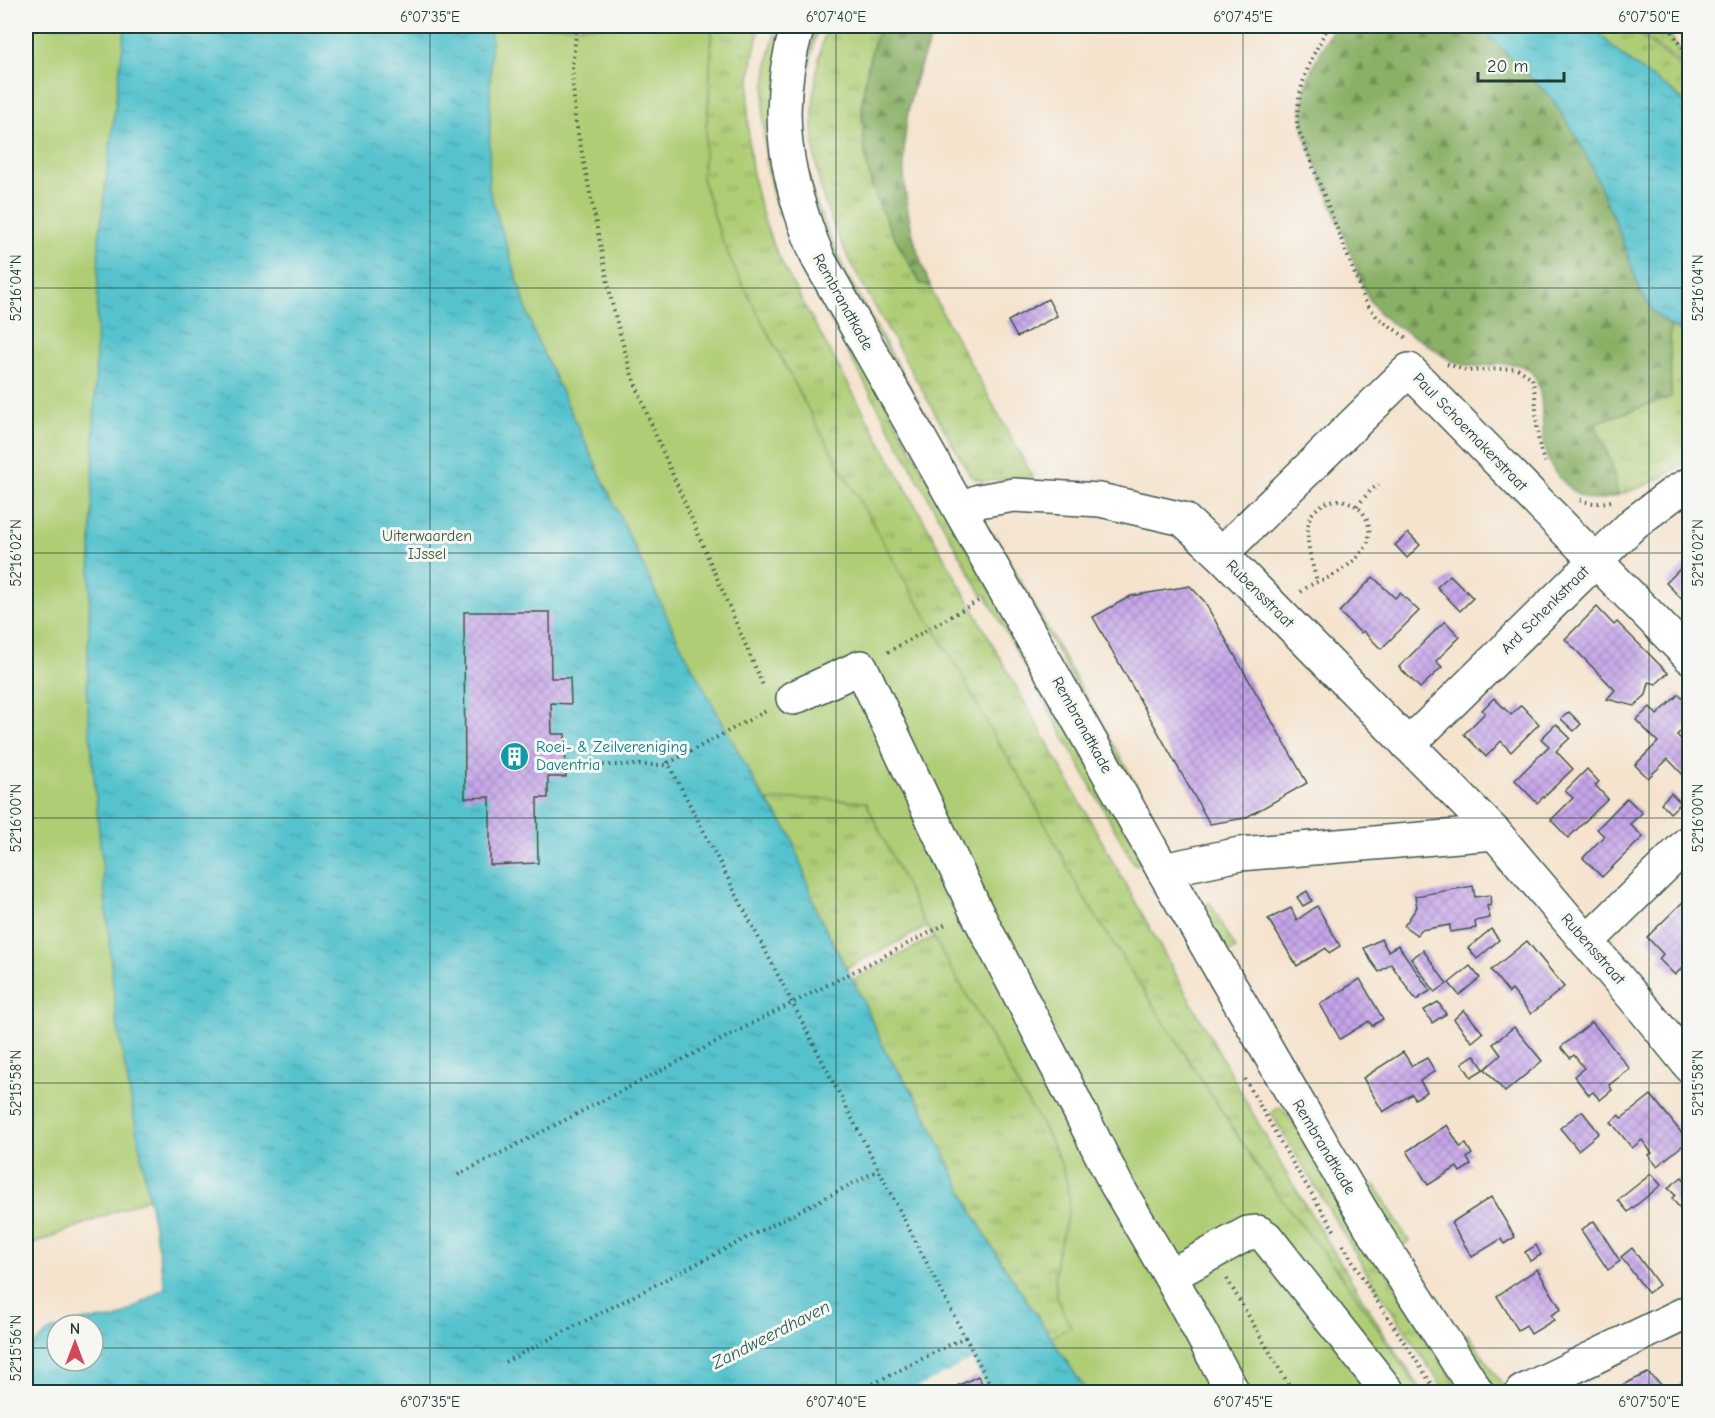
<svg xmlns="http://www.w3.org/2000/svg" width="1715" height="1418" font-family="'Comic Neue',sans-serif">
  <defs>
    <pattern id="grass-tufts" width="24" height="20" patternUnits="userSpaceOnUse" patternTransform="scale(1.5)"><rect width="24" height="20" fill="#aecd75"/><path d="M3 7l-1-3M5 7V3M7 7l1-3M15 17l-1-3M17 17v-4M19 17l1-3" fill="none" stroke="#8da861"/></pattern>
    <pattern id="forest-firs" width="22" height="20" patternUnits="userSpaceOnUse" patternTransform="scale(1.5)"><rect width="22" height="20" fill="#8ab066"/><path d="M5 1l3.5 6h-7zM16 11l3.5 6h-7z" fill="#709055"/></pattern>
    <pattern id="water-ripples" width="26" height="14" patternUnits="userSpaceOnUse" patternTransform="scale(1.5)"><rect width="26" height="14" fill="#55c2cd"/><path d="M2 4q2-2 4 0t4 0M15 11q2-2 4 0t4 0" fill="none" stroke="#469fa7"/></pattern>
    <pattern id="building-cross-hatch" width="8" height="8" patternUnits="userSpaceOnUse" patternTransform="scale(1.5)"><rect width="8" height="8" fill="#c6a4ea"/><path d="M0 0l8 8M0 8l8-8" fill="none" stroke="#a087be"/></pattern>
  </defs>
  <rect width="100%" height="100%" fill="#f6f6f2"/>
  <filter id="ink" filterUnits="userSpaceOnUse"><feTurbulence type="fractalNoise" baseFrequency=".0167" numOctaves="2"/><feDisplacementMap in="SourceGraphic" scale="12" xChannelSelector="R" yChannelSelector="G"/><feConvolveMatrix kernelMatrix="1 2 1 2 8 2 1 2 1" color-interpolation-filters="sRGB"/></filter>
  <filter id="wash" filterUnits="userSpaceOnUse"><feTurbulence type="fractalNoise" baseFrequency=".008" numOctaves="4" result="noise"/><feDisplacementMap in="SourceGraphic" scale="24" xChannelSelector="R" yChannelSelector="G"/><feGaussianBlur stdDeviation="1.35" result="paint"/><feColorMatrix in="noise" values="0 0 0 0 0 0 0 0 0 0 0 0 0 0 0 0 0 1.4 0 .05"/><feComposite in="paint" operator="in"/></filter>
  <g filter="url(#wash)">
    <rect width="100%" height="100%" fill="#f5e3ce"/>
    <g fill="url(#grass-tufts)" stroke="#668554" stroke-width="1.5">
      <path d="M 491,26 L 760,26 C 742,93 744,164 768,231 C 774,248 783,265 791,281 L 1287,1175 L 1381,1329 L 1423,1392 L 1407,1392 L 873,777 L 945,918 L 846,968 L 817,912 L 791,835 L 759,790 Z"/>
      <path d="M 777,26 L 782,26 L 784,208 L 782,213 L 779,215 C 759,154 758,87 777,26 Z"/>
      <polygon points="815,26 818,26 806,81 803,121 806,163 815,201 844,269 956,469 841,271 823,232 803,164 800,121 803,81"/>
      <path d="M 827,26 L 880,26 L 868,65 L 862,99 L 862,120 L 871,184 L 889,227 L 920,283 L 929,285 L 942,312 L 1033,477 L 983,481 L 971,477 L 855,271 C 844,249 833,226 825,203 C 807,146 810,82 827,26 Z"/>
      <path d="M 1592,26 L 1627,26 L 1689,73 L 1689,107 C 1674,91 1655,81 1637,67 C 1620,55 1606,41 1592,26 Z"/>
      <polygon points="1631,26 1667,26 1674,42 1689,59 1689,70"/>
      <polygon points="790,243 795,243 1144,861 1135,866 985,594 982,595 814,291"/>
      <path d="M 1670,326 L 1682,333 L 1689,336 L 1689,460 C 1663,477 1648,486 1618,495 L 1612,465 L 1595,423 L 1671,397 Z"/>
      <polygon points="994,534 1152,813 1152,815 1150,816 992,536"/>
      <polygon points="1210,903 1236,949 1227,954 1201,907"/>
      <polygon points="950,928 1190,1384 1087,1392 997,1255 973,1213 921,1105 885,1051 853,980"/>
      <polygon points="1280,1107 1294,1121 1461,1392 1442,1392 1441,1390 1443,1388 1369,1276 1271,1113"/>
      <polygon points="1375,1185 1409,1241 1401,1247 1366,1191"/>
      <polygon points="1468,1334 1503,1386 1502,1388 1491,1386 1458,1340"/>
    </g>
    <g fill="url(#forest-firs)" stroke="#54764d" stroke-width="1.5">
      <path d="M 880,26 L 937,26 C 895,109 893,199 930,285 L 921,284 C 906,257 889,230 878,202 C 856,144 858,82 880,26 Z"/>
      <path d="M 1334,26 L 1479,26 L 1553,100 L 1574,132 L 1592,167 L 1619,231 L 1640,290 L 1653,312 L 1670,326 L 1671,397 L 1595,423 L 1612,465 L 1618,495 C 1596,502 1585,503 1568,486 C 1559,478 1551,468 1547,457 C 1539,433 1547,391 1532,373 C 1518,358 1497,365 1480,366 C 1472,366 1460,364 1453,361 C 1445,358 1437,351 1430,346 C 1416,337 1391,325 1380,314 C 1374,307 1369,299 1365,291 L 1304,133 C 1296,91 1315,62 1334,26 Z"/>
    </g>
    <path fill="#aecd75" stroke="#668554" stroke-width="1.5" d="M 26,26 L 712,26 L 709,95 L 702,178 L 722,240 L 736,272 L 817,426 L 914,596 L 959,670 L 995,738 L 1021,778 L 1084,898 L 1265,1178 L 1353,1291 L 1420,1392 L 941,1392 L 1071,1327 C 1067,1319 1062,1310 1059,1302 C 1053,1285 1055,1260 1060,1243 C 1064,1227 1071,1211 1069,1194 C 1065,1168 1054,1145 1040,1122 C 1032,1107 1024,1100 1017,1082 L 918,911 L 866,802 C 828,799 793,796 756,803 L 381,1106 L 26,1247 Z"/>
    <g fill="url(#water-ripples)" stroke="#3a8080" stroke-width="1.5">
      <polygon points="125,26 491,26 489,189 534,333 678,640 759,790 791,835 817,912 861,996 885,1051 921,1105 973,1213 997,1255 1087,1392 26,1392 26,1352 47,1333 57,1328 57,1361 93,1361 93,1325 64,1325 86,1320 117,1319 165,1288 116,1018 87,700 99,239"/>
      <path d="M 1479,26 L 1592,26 C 1606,41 1620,55 1637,67 C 1655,80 1674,90 1689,107 L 1689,336 L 1682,333 L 1671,326 L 1653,312 L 1640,290 L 1619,231 L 1592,167 L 1574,132 L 1553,100 Z"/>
    </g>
    <polygon fill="#f5e3ce" points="972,1360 989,1392 909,1392"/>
    <g id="blocks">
      <g fill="url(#building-cross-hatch)">
        <polygon points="1048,299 1057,316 1017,337 1008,321"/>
        <polygon points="1408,533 1420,545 1407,558 1395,545"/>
        <polygon points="1689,560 1689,595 1687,592 1681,598 1666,583"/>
        <polygon points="1450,575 1473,598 1460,611 1437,587"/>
        <polygon points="1373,577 1395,598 1400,593 1419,611 1381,649 1363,631 1361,633 1339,612"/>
        <polygon points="1190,586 1204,601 1307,783 1245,818 1210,824 1093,617 1131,596"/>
        <polygon points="1597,607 1614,625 1617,622 1668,673 1656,684 1649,682 1646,695 1634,706 1607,699 1615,690 1565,639"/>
        <polygon points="464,612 550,612 551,678 570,678 571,704 551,703 552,734 565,734 566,777 548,777 548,798 537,798 538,863 490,865 490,797 465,798"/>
        <polygon points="1445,621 1460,637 1436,661 1442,667 1420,688 1399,667"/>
        <polygon points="1679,694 1689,705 1689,722 1677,735 1684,742 1686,740 1689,744 1689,773 1685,777 1668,759 1648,778 1635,765 1658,742 1636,720 1650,707 1657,715"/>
        <polygon points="1494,698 1511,715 1521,705 1539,724 1511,752 1501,741 1486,757 1464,734 1485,713 1482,710"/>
        <polygon points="1569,712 1581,724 1574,731 1561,719"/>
        <polygon points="1556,724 1570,738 1556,751 1573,769 1537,803 1515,780 1549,746 1541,739"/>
        <polygon points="1587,769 1599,782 1595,785 1608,799 1568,838 1551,820 1573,798 1565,791"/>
        <polygon points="1671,793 1681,803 1670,813 1661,803"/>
        <polygon points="1627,798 1642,813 1630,824 1643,837 1602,877 1583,858 1604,836 1597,829"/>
        <polygon points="1473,886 1475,897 1490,895 1491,905 1487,906 1490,918 1475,921 1476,928 1450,932 1450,925 1421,930 1417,935 1404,926 1417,907 1415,896"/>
        <polygon points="1307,891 1312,901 1303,906 1297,897"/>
        <polygon points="1689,896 1689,961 1675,975 1659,959 1663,954 1647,937"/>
        <polygon points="1317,906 1340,946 1329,953 1326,948 1297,966 1268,919 1291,908 1297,920"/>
        <polygon points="1491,929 1499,940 1477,959 1468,948"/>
        <polygon points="1381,939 1388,951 1398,945 1430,991 1416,1000 1391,964 1379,972 1371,961 1364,948"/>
        <polygon points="1527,941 1564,987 1531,1014 1512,990 1509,993 1491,970"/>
        <polygon points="1423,950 1447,984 1435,992 1411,959"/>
        <polygon points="1470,966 1480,978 1459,995 1449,983"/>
        <polygon points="1360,979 1383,1019 1372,1026 1369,1021 1340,1039 1320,1004"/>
        <polygon points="1438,1002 1446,1014 1432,1023 1424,1010"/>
        <polygon points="1464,1010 1483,1033 1472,1042 1454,1019"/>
        <polygon points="1592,1022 1630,1069 1609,1085 1612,1090 1600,1100 1593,1092 1589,1095 1574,1076 1584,1068 1574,1055 1570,1058 1561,1047"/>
        <polygon points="1514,1027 1542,1061 1505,1092 1485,1069 1501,1055 1493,1044"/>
        <polygon points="1403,1052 1412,1066 1427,1058 1435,1071 1420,1081 1427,1092 1415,1099 1412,1094 1383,1112 1363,1078"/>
        <polygon points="1474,1055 1484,1069 1471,1077 1462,1063"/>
        <polygon points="1651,1095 1688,1141 1657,1166 1648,1155 1652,1153 1642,1140 1632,1148 1611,1122 1619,1115 1622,1118"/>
        <polygon points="1582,1111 1599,1133 1578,1150 1560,1128"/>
        <polygon points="1447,1125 1460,1147 1466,1144 1472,1154 1467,1158 1471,1165 1460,1172 1457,1167 1428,1185 1407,1151"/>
        <polygon points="1651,1174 1661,1185 1628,1212 1618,1200"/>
        <polygon points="1682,1177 1688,1184 1689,1183 1689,1201 1680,1209 1672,1198 1675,1195 1668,1188"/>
        <polygon points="1491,1197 1515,1237 1504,1244 1501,1239 1472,1257 1451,1223"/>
        <polygon points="1594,1221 1620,1261 1608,1270 1581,1230"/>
        <polygon points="1536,1245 1541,1255 1530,1261 1525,1252"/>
        <polygon points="1632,1248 1659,1285 1648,1293 1621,1257"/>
        <polygon points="1537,1269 1561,1309 1551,1315 1554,1320 1531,1334 1526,1325 1518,1330 1497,1296"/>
        <polygon points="1648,1373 1670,1392 1689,1377 1689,1392 1607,1392"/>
        <polygon points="978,1376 987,1392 945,1392"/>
      </g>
    </g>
  </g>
  <g filter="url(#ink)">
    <use href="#blocks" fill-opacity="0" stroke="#3f564b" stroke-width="1.5"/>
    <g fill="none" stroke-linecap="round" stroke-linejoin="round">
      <defs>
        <g id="minor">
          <path d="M 798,26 C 771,108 786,182 819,260 L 1163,870 L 1305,1115 L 1369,1224 L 1477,1392"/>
          <polyline points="960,509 979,501 1014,495 1100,500 1183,519 1221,554 1495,833 1647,1013 1690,1066"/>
          <polyline points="1221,554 1409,370 1690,657"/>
          <polyline points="793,698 861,667 975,909 1066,1084 1116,1184 1170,1276 1233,1392"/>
          <polyline points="1408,745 1634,523 1674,493 1690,484"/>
          <polyline points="1163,870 1240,854 1495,833"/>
          <polyline points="1587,942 1690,841"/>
          <polyline points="1170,1276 1248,1233 1258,1232 1266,1237 1388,1392"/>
          <polyline points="1522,1392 1690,1311"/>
        </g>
      </defs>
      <use href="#minor" stroke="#3f564b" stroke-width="36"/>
      <g stroke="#3f564b" stroke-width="4" stroke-dasharray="1.5 4.5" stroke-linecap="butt">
        <polyline points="577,26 572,66 575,118 613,308 630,370 654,431 764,688"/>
        <path d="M 1329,26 C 1310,59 1297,86 1297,126 L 1366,303 L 1377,317 L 1408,339"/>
        <polyline points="1670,26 1677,41 1690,56"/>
        <path d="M 1447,364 L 1467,371 L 1517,368 L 1532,378 C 1539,404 1533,438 1545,462"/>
        <path d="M 1580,500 C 1591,504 1599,504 1611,501"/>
        <polyline points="1357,506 1371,490 1379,485"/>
        <path d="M 1301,592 C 1309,585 1316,582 1325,579 C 1338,574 1354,562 1362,552 C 1386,522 1347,484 1319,507 C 1313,512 1308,517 1308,526 C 1306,544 1312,563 1317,581"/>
        <polyline points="888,652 978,601"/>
        <polyline points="659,745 965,1337 857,1392"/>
        <polyline points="567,765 665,765 766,711"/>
        <polyline points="1245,1079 1289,1157 1336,1233"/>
        <polyline points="458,1175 948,923"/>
        <polyline points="1343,1245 1373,1295 1437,1392"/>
        <polyline points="1227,1279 1293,1392"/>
        <polyline points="965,1337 994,1392"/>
        <polyline points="505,1362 879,1170"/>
        <polyline points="1186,1392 1195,1388"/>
      </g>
      <use href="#minor" stroke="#fff" stroke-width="33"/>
    </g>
  </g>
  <path fill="none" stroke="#1f3d34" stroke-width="1.5" stroke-opacity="0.45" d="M 430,26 L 430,1392M 836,26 L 836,1392M 1243,26 L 1243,1392M 1649,26 L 1649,1392M 26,288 L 1690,288M 26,553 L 1690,553M 26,818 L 1690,818M 26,1083 L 1690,1083M 26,1348 L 57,1348M 93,1348 L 1690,1348"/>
  <defs>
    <symbol id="building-disc" viewBox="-11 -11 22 22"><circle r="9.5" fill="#0f9aa8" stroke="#f6f6f2"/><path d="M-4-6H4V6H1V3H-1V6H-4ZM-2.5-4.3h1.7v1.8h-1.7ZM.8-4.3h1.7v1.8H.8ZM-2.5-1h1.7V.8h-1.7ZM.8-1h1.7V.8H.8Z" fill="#fff"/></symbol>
  </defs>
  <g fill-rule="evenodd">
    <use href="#building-disc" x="498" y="740" width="33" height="33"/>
  </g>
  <g text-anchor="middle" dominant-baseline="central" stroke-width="6" stroke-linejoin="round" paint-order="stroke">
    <g font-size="16" fill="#1f3d34" stroke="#f6f6f2">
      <text transform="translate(843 302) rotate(61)">Rembrandtkade</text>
      <text transform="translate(1470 432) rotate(46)">Paul Schoemakerstraat</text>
      <text transform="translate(1260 594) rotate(45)">Rubensstraat</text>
      <text transform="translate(1545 610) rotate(-45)">Ard Schenkstraat</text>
      <text transform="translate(1082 725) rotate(61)">Rembrandtkade</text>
      <text transform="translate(1593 949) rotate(49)">Rubensstraat</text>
      <text transform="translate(1324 1147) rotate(59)">Rembrandtkade</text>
    </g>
    <g font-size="16" fill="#3c5a41" stroke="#f6f6f2">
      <text x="427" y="536">Uiterwaarden<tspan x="427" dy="18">IJssel</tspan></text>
    </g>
    <g font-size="16" fill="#0d838f" stroke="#f6f6f2" text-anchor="start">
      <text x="536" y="747">Roei- &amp; Zeilvereniging<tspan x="536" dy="18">Daventria</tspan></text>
    </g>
    <g font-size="18" font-style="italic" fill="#2c5e5a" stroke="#f6f6f2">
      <text transform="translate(771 1335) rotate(-27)">Zandweerdhaven</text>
    </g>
  </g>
  <rect width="1715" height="1418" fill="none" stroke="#f6f6f2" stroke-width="66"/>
  <g transform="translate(75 1343)"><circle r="28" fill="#f6f6f2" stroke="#a0aca6" stroke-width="1.5"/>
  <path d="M0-4.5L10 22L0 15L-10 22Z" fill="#d1495b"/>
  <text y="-9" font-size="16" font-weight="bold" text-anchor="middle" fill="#1f3d34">N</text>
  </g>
  <path d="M1478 72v9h86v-9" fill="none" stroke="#1f3d34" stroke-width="3"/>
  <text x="1487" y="72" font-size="18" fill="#1f3d34" stroke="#f6f6f2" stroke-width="4.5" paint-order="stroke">20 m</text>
  <rect x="33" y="33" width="1649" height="1352" fill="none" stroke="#1f3d34" stroke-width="2"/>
  <g font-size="15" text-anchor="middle" fill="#1f3d34">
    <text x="430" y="22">6°07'35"E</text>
    <text x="836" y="22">6°07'40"E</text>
    <text x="1243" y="22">6°07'45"E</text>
    <text x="1649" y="22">6°07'50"E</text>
    <text transform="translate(16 288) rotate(-90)" y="5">52°16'04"N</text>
    <text transform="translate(1698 288) rotate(-90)" y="5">52°16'04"N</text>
    <text transform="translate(16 553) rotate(-90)" y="5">52°16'02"N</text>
    <text transform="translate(1698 553) rotate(-90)" y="5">52°16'02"N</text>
    <text transform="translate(16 818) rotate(-90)" y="5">52°16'00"N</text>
    <text transform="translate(1698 818) rotate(-90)" y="5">52°16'00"N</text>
    <text transform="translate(16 1083) rotate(-90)" y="5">52°15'58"N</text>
    <text transform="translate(1698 1083) rotate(-90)" y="5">52°15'58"N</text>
    <text transform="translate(16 1348) rotate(-90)" y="5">52°15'56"N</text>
    <text x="430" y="1407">6°07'35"E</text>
    <text x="836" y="1407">6°07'40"E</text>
    <text x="1243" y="1407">6°07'45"E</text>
    <text x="1649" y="1407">6°07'50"E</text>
  </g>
</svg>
